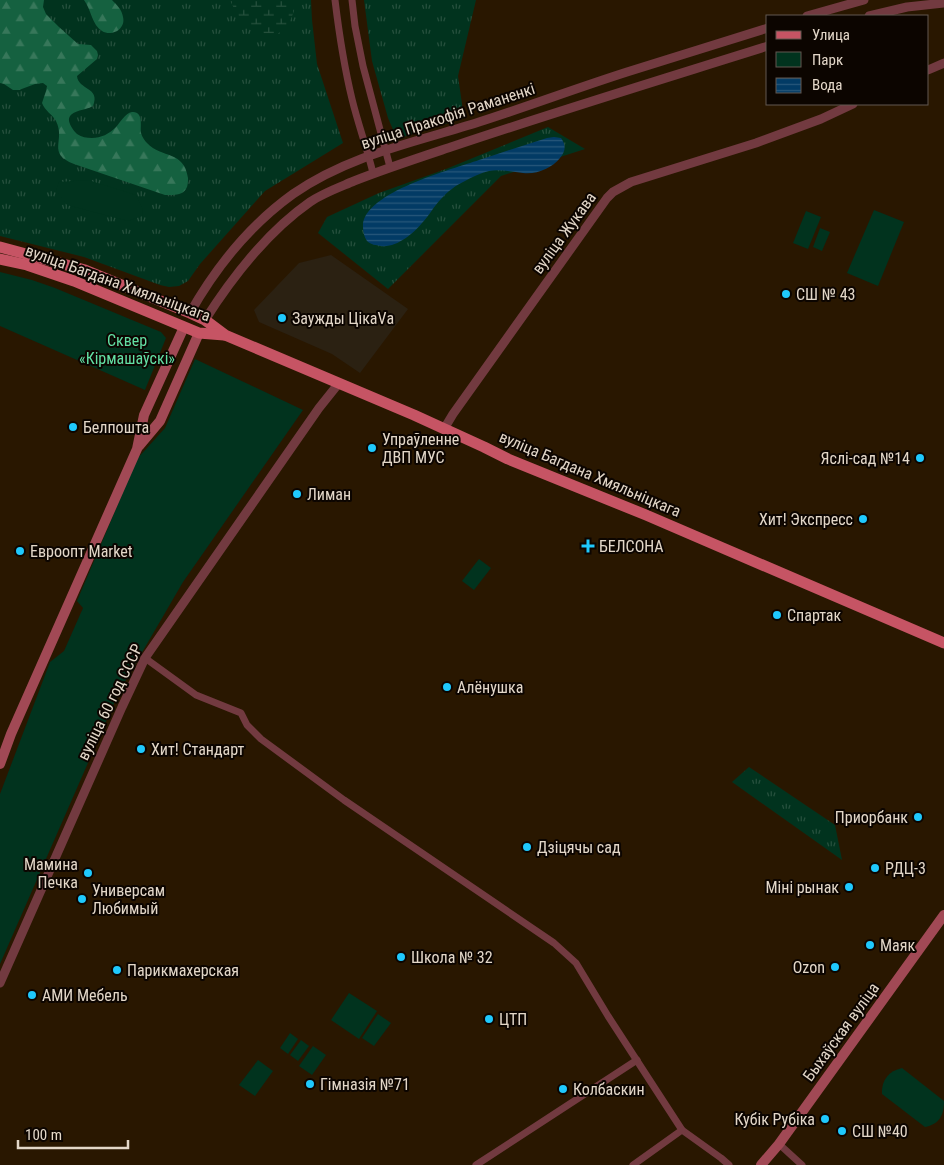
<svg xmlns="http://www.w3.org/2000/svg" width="944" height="1165" font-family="'Roboto Condensed',sans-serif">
  <defs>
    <pattern id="grass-tufts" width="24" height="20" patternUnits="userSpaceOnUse" patternTransform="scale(1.25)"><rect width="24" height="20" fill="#01331e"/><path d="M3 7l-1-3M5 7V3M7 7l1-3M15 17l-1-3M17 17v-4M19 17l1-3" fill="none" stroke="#26503d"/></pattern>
    <pattern id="forest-firs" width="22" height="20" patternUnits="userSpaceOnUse" patternTransform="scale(1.25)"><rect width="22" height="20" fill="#156140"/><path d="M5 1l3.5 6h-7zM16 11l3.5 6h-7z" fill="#37775a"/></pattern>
    <pattern id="wetland-marsh" width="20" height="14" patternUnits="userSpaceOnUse" patternTransform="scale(1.25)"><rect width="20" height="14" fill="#01331e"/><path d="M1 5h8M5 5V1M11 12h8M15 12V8" fill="none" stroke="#26503d"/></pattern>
    <pattern id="water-rules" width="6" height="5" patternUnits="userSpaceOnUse" patternTransform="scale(1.25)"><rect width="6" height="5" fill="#023b65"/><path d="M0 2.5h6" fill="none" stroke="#27577a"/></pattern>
  </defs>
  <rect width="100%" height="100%" fill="#291700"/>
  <polygon fill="#2b2112" points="331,255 408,309 360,373 332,354 259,322 254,310 299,263"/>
  <g fill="url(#grass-tufts)">
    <polygon points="0,0 311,0 312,20 317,64 343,143 265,191 200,264 188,281 179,286 169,287 160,285 84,257 0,236"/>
    <polygon points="364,0 476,0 458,76 464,118 397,139 388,118 372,61"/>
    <polygon points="548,127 585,149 501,176 388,289 318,233 327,217 379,193 446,169"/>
    <polygon points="749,767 835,825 842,860 732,782"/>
  </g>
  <g fill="url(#forest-firs)">
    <path d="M 0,0 L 44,0 L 43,7 L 46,14 L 59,27 L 78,44 L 91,45 L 97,51 L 98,55 L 97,59 L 77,76 C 78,90 101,87 93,106 C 85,111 68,110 69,121 C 70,126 74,131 77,134 C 82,137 86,138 92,138 C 101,138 109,134 116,127 C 120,123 125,113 132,112 C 144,111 140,127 141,133 C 142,137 145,141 147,143 C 162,159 184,150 188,178 C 188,181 188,186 186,189 C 182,196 172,195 165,195 L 74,164 C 46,153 66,141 56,121 C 52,114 45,111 42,103 L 46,91 L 47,86 L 43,83 L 35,84 L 19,90 L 13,90 L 4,84 L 0,83 Z"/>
    <path d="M 84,0 L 112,0 C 117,5 122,10 123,17 C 126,29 112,37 102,31 C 92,25 91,9 84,0 Z"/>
  </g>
  <path fill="url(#wetland-marsh)" d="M 230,0 L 298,0 C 294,9 292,21 285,28 C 280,34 275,35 268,35 C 249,34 237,16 230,0 Z"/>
  <g fill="#01331e">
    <polygon points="88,180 136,195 143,210 142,216 128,221 67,205 56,190 59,182"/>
    <polygon points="874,210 904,222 878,286 847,273"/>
    <polygon points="806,211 821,217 808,249 793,243"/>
    <polygon points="820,228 830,232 822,251 813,247"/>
    <polygon points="0,272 32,280 55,288 161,332 166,338 145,390 0,326"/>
    <polygon points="195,359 303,410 183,582 119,692 0,964 0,794 50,662 64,651 83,608 77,601 137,459 165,428"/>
    <polygon points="479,559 491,568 474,590 462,581"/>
    <polygon points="349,993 377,1011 359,1039 331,1020"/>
    <polygon points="378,1014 391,1023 374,1046 362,1038"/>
    <polygon points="290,1033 298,1039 288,1054 280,1048"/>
    <polygon points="301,1040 309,1046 298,1061 290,1055"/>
    <polygon points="313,1046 326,1055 312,1075 299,1066"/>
    <polygon points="258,1060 273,1071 255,1096 239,1085"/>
    <path d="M 902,1068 L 944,1101 C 944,1116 939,1124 925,1127 L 882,1094 C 881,1080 889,1071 902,1068 Z"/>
  </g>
  <path fill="url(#water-rules)" d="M 554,137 L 561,138 C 566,145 566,151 560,158 C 552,168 536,175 523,173 C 512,172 500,169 489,171 C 481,173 472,177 465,181 C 456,185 447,192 441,199 C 434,206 429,216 422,223 C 413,234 396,248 381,246 C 376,245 371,245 367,241 C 364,237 363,231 363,227 C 361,193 453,169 479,160 C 501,153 524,145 547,138 Z"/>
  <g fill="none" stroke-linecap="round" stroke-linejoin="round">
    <g stroke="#723a40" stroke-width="7">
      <path d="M 335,0 C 339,33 344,66 352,99 C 358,124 367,148 373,173"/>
      <polyline points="352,0 355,26 363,66 390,167"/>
      <polyline points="145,658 196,695 241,713 247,725 261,739 344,800 554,943 576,963 608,1016 682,1130 721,1158 729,1165"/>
      <polyline points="779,1144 802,1165"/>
      <polyline points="476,1165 637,1060"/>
      <polyline points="633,1165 682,1130"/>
    </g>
    <g stroke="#723a40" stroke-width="9">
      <polyline points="807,16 864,0"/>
      <polyline points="869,16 907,7 944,3"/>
      <polyline points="928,70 944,63"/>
      <path d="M 190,313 C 216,267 250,225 293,194 C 349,155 416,142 479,122 C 529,106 577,88 627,72 C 674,57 721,43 768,28"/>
      <path d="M 205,320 C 233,276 267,232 310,202 C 323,193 340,187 354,181 C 387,168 421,157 454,146 C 558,111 663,79 768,46"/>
      <polyline points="444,429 453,414 607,198 613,192 631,182 756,143 821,119 853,104"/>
      <polyline points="0,983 122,707 145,658 319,408 339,383"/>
    </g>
    <g stroke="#a14955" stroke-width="10">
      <polyline points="139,446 160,421 199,333"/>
      <polyline points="0,764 11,734 137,449 144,415 184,327"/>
      <polyline points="761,1165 779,1144 944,915"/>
    </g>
    <g stroke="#c65464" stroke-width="11">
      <polyline points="0,247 85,270 190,313 205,320 225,335 414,415 484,447 508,459 646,515 944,643"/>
      <polyline points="0,259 27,265 74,281 199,333 224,335"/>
    </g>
  </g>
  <g fill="#1fc9fd" stroke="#0c0500" stroke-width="2">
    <circle cx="786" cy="294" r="5"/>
    <circle cx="282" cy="318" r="5"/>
    <circle cx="73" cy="427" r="5"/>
    <circle cx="372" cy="448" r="5"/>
    <circle cx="920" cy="458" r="5"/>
    <circle cx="297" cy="494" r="5"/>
    <circle cx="863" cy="519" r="5"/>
    <path d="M585.5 538.5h5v5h5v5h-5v5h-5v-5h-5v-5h5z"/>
    <circle cx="20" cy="551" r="5"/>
    <circle cx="777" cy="615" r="5"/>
    <circle cx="447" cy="687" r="5"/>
    <circle cx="141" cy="749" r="5"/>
    <circle cx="918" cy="817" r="5"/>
    <circle cx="527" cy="847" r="5"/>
    <circle cx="875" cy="868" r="5"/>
    <circle cx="88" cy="873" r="5"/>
    <circle cx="849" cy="887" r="5"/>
    <circle cx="82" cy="899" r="5"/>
    <circle cx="870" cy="945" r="5"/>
    <circle cx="401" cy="957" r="5"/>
    <circle cx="835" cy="967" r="5"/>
    <circle cx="117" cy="970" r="5"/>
    <circle cx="32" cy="995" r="5"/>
    <circle cx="489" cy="1019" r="5"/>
    <circle cx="310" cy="1084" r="5"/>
    <circle cx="563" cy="1089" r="5"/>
    <circle cx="825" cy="1119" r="5"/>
    <circle cx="842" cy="1131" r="5"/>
  </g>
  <g text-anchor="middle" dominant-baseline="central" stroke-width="4" stroke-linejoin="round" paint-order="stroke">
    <g font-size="16" fill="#e3d7c8" stroke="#0c0500">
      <text transform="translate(448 116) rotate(-18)">вуліца Пракофія Раманенкі</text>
      <text transform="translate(564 233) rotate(-54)">вуліца Жукава</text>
      <text transform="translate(118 283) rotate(20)">вуліца Багдана Хмяльніцкага</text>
      <text transform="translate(590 474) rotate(23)">вуліца Багдана Хмяльніцкага</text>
      <text transform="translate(110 702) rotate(-64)">вуліца 60 год СССР</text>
      <text transform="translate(841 1032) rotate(-54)">Быхаўская вуліца</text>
    </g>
    <g font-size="16" fill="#e3d7c8" stroke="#0c0500" text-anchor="start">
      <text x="796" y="294">СШ № 43</text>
      <text x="292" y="318">Заужды ЦікаVа</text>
      <text x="83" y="427">Белпошта</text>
      <text x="382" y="439">Упраўленне<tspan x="382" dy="18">ДВП МУС</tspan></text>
      <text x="910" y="458" text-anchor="end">Яслі-сад №14</text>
      <text x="307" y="494">Лиман</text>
      <text x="853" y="519" text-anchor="end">Хит! Экспресс</text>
      <text x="599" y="546">БЕЛСОНА</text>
      <text x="30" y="551">Евроопт Market</text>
      <text x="787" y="615">Спартак</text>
      <text x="457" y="687">Алёнушка</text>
      <text x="151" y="749">Хит! Стандарт</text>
      <text x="908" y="817" text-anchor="end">Приорбанк</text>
      <text x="537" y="847">Дзіцячы сад</text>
      <text x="78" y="864" text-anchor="end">Мамина<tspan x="78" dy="18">Печка</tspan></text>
      <text x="885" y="868">РДЦ-3</text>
      <text x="839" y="887" text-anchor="end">Міні рынак</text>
      <text x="92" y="890">Универсам<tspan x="92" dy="18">Любимый</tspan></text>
      <text x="880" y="945">Маяк</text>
      <text x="411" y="957">Школа № 32</text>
      <text x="825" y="967" text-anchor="end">Ozon</text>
      <text x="127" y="970">Парикмахерская</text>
      <text x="42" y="995">АМИ Мебель</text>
      <text x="499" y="1019">ЦТП</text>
      <text x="320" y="1084">Гімназія №71</text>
      <text x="573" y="1089">Колбаскин</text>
      <text x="815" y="1119" text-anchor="end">Кубік Рубіка</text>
      <text x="852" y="1131">СШ №40</text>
    </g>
    <g font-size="16" fill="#63e0a4" stroke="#0c0500">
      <text x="127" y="340">Сквер<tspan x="127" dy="18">«Кірмашаўскі»</tspan></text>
    </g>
  </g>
  <rect x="766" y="15" width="162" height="90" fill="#0c0500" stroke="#625950"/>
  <rect x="776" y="31" width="25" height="8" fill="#c65464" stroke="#625950"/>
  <text x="812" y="40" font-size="15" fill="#e3d7c8">Улица</text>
  <rect x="776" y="52" width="25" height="15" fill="#01331e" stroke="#625950"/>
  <text x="812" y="65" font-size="15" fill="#e3d7c8">Парк</text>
  <rect x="776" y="78" width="25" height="15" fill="url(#water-rules)" stroke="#625950"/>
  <text x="812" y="90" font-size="15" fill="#e3d7c8">Вода</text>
  <path d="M18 1140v8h110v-8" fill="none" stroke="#e3d7c8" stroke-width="2.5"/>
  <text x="25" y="1140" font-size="15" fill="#e3d7c8" stroke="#0c0500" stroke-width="4" paint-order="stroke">100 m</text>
</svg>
